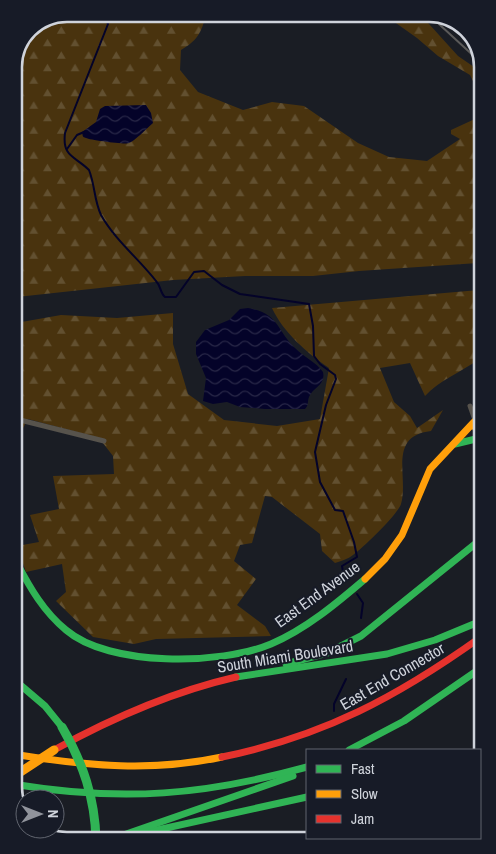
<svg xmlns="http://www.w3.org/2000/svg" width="496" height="854" font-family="'Archivo Narrow',sans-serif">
  <defs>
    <pattern id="forest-firs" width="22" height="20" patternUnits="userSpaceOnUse" patternTransform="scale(1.25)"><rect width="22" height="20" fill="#49330e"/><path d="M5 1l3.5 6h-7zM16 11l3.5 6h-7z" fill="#625030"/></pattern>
    <pattern id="water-waves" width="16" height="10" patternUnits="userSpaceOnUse" patternTransform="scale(1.25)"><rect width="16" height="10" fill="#040329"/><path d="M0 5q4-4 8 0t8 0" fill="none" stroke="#282747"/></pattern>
  </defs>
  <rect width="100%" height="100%" fill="#1a1d24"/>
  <g fill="url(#forest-firs)">
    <path d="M 68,14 L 206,14 C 202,32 197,41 181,50 L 180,70 L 198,92 L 243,110 L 272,102 L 304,106 L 358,143 L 389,157 L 427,161 L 460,139 L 451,134 L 451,130 L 477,118 L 478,263 L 359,271 L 313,276 L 245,276 L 173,280 L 17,297 L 14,64 L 30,29 Z"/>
    <polygon points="386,14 420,14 458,56 477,69 477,89 470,75 438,56 417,38 386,16"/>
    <path d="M 479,290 L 479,359 C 460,373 441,379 425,396 L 410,363 L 380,368 L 394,402 L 410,416 L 417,428 L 443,410 L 431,431 C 387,436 409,477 401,504 C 398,514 363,548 353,555 C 348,559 341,561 335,563 L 322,551 L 320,534 L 272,497 L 265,496 L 252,543 L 240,545 L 234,561 L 256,579 L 237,605 L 265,626 L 271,636 L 156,639 L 134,644 L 93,637 L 56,601 L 66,592 L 62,564 L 26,572 L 17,546 L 39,542 L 30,515 L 59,509 L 53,476 L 114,474 L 113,456 L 99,438 L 28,419 L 17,439 L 16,323 L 61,315 L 117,318 L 173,313 L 173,344 L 188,394 L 224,420 L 277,426 L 320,419 L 329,368 C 307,353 283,332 272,308 Z"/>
  </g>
  <g fill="url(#water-waves)">
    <path d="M 146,105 L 151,113 L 153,123 C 147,128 135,141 129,143 C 126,145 90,140 86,138 C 82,137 83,136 82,132 L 96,122 L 100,109 L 105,106 Z"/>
    <path d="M 248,308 C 279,313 277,331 295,348 C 304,357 316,362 323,372 C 326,385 313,387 309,397 C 307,403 309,405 305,409 L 265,409 L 240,407 L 227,402 L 213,404 L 203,401 L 206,378 L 196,354 L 196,342 L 205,330 L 229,320 L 240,309 Z"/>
  </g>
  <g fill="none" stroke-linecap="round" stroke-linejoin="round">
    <g stroke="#040329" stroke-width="2">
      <path d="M 103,14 L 108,24 L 65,133 C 62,157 75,156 89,170 C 95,185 94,200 101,215 C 115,240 139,259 156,281 C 161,286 160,293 165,297 L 176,297 L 194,272 L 204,271 L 222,285 L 240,294 L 309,304 L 313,326 L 314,356 L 320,364 L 335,375 L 336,379 L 326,405 L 315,452 L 320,482 L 335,510 L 343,511 L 354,542 L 357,557 L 342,566 L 344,577"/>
      <polyline points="67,149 77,135 84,132"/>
      <polyline points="357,594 363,603 361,618"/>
      <polyline points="334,711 334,704 346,679"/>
    </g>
    <g stroke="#57534c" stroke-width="5">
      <polyline points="476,402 479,404"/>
      <polyline points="470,406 475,420"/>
      <polyline points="16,419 104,441"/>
    </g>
    <g stroke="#30b455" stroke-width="7">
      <polyline points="455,444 480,438"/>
      <path d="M 17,563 C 30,588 44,612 66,630 C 109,667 221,665 271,644 C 306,629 337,603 365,579"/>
      <polyline points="286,664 327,653 361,636 480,540"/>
      <polyline points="236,677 387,654 435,640 481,621"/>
      <polyline points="18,683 45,706 62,727"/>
      <polyline points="349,750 404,721 481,668"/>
      <polyline points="480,773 482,773"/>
      <path d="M 19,785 C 123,802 205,795 307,767"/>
      <polyline points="139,834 307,797"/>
      <polyline points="109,840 293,776"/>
    </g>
    <g stroke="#ff9f0a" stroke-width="7">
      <polyline points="480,413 474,425 480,436"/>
      <polyline points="365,579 385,559 402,535 430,469 474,422"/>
      <path d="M 19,755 C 88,766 153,772 222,757"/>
    </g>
    <g stroke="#e5322d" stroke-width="7">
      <path d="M 54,750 C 112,718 171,692 236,677"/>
      <path d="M 222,757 C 324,736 397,697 481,637"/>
    </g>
    <g stroke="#5b5a59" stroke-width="2">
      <polyline points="428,14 477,59"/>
      <polyline points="443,18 477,46"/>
    </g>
    <path stroke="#30b455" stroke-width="9" d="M 62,727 C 83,763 95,798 96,840"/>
    <polyline stroke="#ff9f0a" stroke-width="9" points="19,773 54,750"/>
  </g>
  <g text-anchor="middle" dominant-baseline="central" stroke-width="4" stroke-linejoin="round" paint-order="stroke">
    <g font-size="16" fill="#cfd3db" stroke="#171b27">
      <text transform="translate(317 594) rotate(-36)">East End Avenue</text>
      <text transform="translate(285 656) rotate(-9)">South Miami Boulevard</text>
      <text transform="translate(392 676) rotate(-30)">East End Connector</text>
    </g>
  </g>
  <path d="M0 0H496V854H0ZM67 22H429A45 45 0 0 1 474 67V787A45 45 0 0 1 429 832H67A45 45 0 0 1 22 787V67A45 45 0 0 1 67 22Z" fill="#171b27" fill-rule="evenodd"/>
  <path fill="none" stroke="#cfd3db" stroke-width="2.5" d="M67 22H429A45 45 0 0 1 474 67V787A45 45 0 0 1 429 832H67A45 45 0 0 1 22 787V67A45 45 0 0 1 67 22Z"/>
  <rect x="306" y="749" width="175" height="90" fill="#171b27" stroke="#61656f"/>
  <rect x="316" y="765" width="25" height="8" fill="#30b455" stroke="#61656f"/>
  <text x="351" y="774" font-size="15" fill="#cfd3db">Fast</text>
  <rect x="316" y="790" width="25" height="8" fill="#ff9f0a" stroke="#61656f"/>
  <text x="351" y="799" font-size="15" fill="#cfd3db">Slow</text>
  <rect x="316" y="815" width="25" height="8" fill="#e5322d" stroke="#61656f"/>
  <text x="351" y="824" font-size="15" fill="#cfd3db">Jam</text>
  <g transform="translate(40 814) rotate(90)"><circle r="24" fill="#171b27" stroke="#61656f"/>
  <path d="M0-4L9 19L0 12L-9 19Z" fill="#90939b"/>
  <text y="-8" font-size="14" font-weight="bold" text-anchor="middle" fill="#cfd3db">N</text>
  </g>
</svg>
